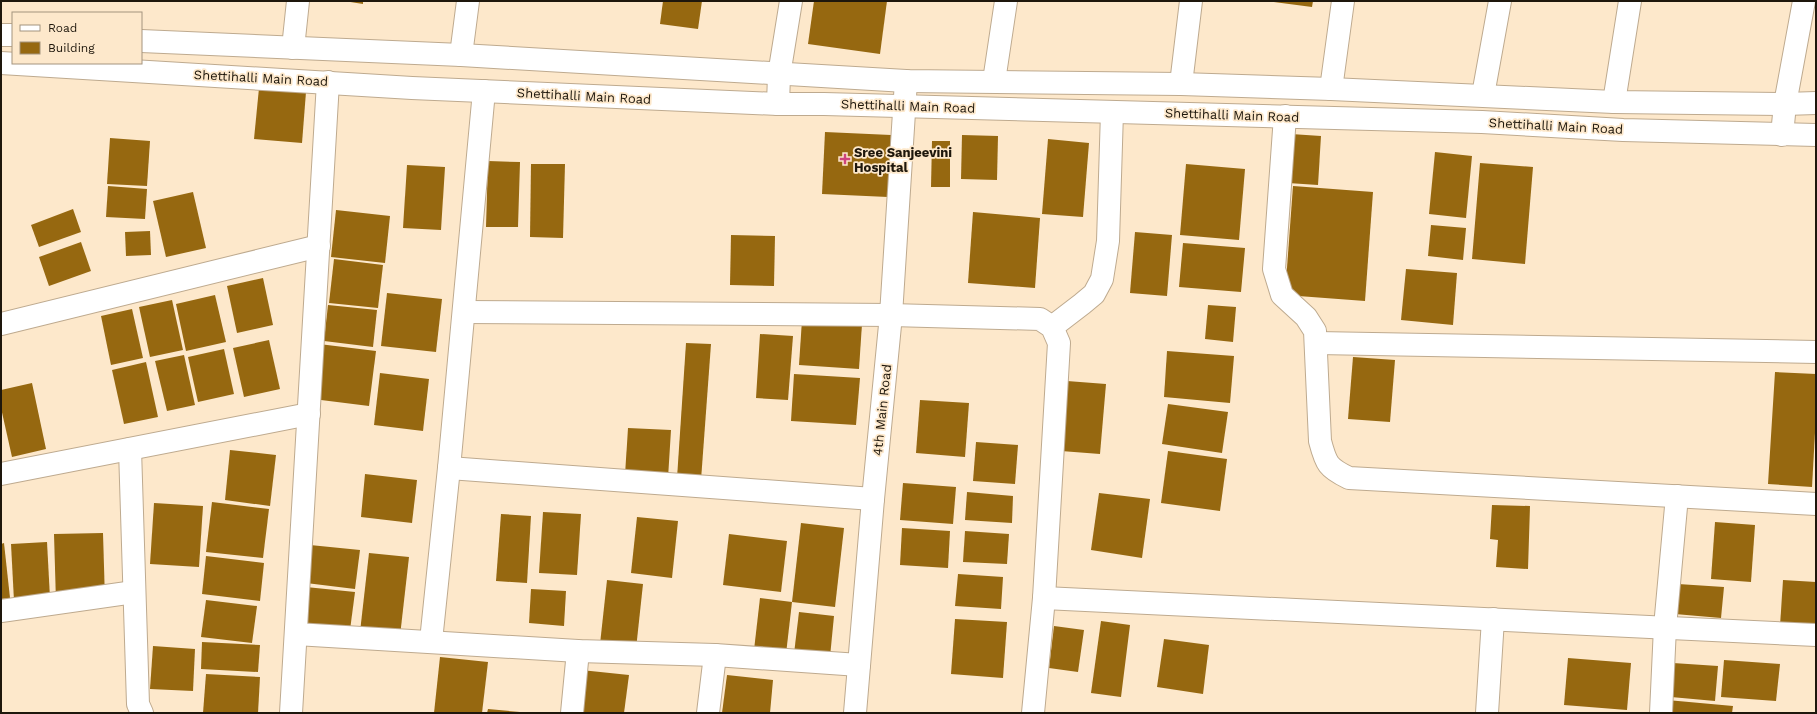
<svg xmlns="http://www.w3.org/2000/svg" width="1817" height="714" font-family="'Work Sans',sans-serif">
  <rect width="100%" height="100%" fill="#fde8cb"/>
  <g fill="#966810">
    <polygon points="344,1 363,1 363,4"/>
    <polygon points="663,1 702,1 698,29 660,24"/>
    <polygon points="814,1 887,1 880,54 808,44"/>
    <polygon points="1266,1 1313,1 1312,7"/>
    <polygon points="259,88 306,92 302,143 254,139"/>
    <polygon points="825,132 891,135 888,197 822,194"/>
    <polygon points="1291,134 1321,136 1318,185 1288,183"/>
    <polygon points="962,135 998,136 997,180 961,179"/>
    <polygon points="110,138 150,141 147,186 107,184"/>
    <polygon points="1048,139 1089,143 1083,217 1042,214"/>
    <polygon points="932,141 950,141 950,187 931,187"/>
    <polygon points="1435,152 1472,156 1466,218 1429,214"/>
    <polygon points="488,161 520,162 518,227 486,227"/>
    <polygon points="1480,163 1533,167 1525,264 1472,259"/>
    <polygon points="531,164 565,164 563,238 530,237"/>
    <polygon points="1186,164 1245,169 1239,240 1180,235"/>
    <polygon points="407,165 445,167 441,230 403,228"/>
    <polygon points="108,186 147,189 145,219 106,217"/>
    <polygon points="1293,186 1373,192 1365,301 1285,295"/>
    <polygon points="193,192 206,248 166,257 153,201"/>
    <polygon points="73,209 81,232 39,247 31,225"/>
    <polygon points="336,210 390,216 385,263 331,257"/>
    <polygon points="973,212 1040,218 1035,288 968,283"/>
    <polygon points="1431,225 1466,228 1463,260 1428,256"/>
    <polygon points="150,231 151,255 126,256 125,232"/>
    <polygon points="1135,232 1172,235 1167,296 1130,293"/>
    <polygon points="731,235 775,236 774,286 730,285"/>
    <polygon points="81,242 91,271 49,286 39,257"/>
    <polygon points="1183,243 1245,248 1241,292 1179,287"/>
    <polygon points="334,259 383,265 378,308 329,303"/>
    <polygon points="1406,269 1457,273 1453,325 1401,320"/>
    <polygon points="263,278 273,325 237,333 227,286"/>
    <polygon points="387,293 442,299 436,352 381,346"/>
    <polygon points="215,295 226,342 186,351 176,304"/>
    <polygon points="172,300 183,350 150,357 139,307"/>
    <polygon points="328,305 377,310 373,347 324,341"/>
    <polygon points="1208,305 1236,307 1233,342 1205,339"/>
    <polygon points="132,309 143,358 111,365 101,316"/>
    <polygon points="802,320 862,324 859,369 799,365"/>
    <polygon points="760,334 793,336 788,400 756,398"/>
    <polygon points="269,340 280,389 244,397 233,348"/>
    <polygon points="686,343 711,344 701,480 677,478"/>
    <polygon points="319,344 376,351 369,406 313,399"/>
    <polygon points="224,349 234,394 198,402 188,357"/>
    <polygon points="1167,351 1234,356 1230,403 1164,397"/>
    <polygon points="184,355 195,405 167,411 155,361"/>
    <polygon points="1353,357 1395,360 1390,422 1348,419"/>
    <polygon points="146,362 158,417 124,424 112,370"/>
    <polygon points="1775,372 1816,374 1816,415 1812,487 1768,484"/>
    <polygon points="380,373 429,379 423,431 374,425"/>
    <polygon points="794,374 860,378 856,425 791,421"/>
    <polygon points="1067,381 1106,384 1100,454 1061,451"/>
    <polygon points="32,383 46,449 12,457 1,408 1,390"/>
    <polygon points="920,400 969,403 965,457 916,453"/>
    <polygon points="1168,404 1228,412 1222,453 1162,444"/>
    <polygon points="628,428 671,430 668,478 625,475"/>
    <polygon points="976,442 1018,445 1015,484 973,481"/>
    <polygon points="230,450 276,455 270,506 225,500"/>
    <polygon points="1168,451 1227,459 1220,511 1161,503"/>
    <polygon points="365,474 417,480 412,523 361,517"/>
    <polygon points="903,483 956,487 953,524 900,520"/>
    <polygon points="967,492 1013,496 1012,523 965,520"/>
    <polygon points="1099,493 1150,499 1142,558 1091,550"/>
    <polygon points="212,502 269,509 263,558 206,552"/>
    <polygon points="154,503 203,506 199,567 150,564"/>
    <polygon points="1492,505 1530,506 1528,569 1496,567 1498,540 1490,539"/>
    <polygon points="543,512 581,514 577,575 539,573"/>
    <polygon points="501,514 531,516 527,583 496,581"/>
    <polygon points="637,517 678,521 672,578 631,573"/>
    <polygon points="1715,522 1755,525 1751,582 1711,579"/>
    <polygon points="801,523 844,528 835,607 792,602"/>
    <polygon points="902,528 950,531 948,568 900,565"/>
    <polygon points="965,531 1009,534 1007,564 963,562"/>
    <polygon points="103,533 105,600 56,602 54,534"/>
    <polygon points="729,534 787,541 781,592 723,585"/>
    <polygon points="47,542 50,598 14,601 11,544"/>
    <polygon points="4,543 10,598 1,599 1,544"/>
    <polygon points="310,545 360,550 355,589 306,583"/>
    <polygon points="369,553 409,557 400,636 360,632"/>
    <polygon points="206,556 264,563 260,601 202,594"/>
    <polygon points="958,574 1003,577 1001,609 955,606"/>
    <polygon points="607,580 643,584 636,649 600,644"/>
    <polygon points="1783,580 1816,582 1816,628 1780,626"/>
    <polygon points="1678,584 1724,587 1721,618 1675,614"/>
    <polygon points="306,587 355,592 350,630 302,625"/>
    <polygon points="531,589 566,591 564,626 529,623"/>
    <polygon points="760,598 792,602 786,654 754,650"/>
    <polygon points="206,600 257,606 252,643 201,637"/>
    <polygon points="799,612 834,616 829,667 793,662"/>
    <polygon points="955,619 1007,622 1003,678 951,674"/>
    <polygon points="1101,621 1130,625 1121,697 1091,693"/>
    <polygon points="1054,626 1084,630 1078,672 1049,668"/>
    <polygon points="1164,639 1209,645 1203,694 1157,687"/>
    <polygon points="202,642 260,645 258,672 201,669"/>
    <polygon points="153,646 195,649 193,691 150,689"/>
    <polygon points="440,657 488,662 482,713 434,713"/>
    <polygon points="1568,658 1631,663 1627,710 1564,705"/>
    <polygon points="1724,660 1780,664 1776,701 1721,697"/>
    <polygon points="1673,663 1718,666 1715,701 1671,697"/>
    <polygon points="581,670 629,675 624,713 576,713"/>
    <polygon points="206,674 260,677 258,713 203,713"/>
    <polygon points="727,675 773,680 770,713 722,713"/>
    <polygon points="1667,700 1733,706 1732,713 1666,713"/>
    <polygon points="488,709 520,712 520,713 487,713"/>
  </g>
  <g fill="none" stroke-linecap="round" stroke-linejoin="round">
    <defs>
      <g id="street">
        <polyline points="293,48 298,1"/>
        <polyline points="461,55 468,1"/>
        <polyline points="994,81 1006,1"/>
        <polyline points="1181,84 1191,1"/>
        <polyline points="1331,89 1343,1"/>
        <polyline points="1483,95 1500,1"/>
        <polyline points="1614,102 1630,1"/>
        <polyline points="778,104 779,75 791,1"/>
        <path d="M 1285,116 L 1274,269 L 1282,295 L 1306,317 L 1315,331 L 1320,441 C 1326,464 1328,468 1349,478 L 1816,504"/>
        <polyline points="1782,135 1785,104 1804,1"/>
        <polyline points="464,312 891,315 1040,319 1052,327 1059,343 1044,598 1033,713"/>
        <polyline points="1,324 319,246"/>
        <polyline points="1052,327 1082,304 1094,294 1102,279 1108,241 1112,112"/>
        <polyline points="1317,343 1816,352"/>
        <polyline points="130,449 138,704 142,713"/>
        <polyline points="449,468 873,499"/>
        <polyline points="1,474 309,414"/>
        <polyline points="1044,598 1816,635"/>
        <polyline points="1,611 134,592"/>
        <polyline points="296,634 578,651 715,655 859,665"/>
        <polyline points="431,641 449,468 484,91"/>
        <polyline points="291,713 328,82"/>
        <polyline points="572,713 578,651"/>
        <polyline points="708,713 715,655"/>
        <polyline points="855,713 873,499 891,315 906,81"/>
        <polyline points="1487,713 1493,619"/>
        <polyline points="1661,713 1665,627 1677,496"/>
      </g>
      <g id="secondary">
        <polyline points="1,35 13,35"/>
        <polyline points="141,41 461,55 906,81 1181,84 1331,89 1614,102 1785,104 1816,103"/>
        <polyline points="1,63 412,88 778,104 824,104 1482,122 1623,130 1816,135"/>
      </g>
    </defs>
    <use href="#street" stroke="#beaa8f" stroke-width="24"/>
    <use href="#secondary" stroke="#beaa8f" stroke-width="24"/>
    <use href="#street" stroke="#fff" stroke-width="22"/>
    <use href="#secondary" stroke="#fff" stroke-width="22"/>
  </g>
  <path fill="#ce447d" stroke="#fde8cb" stroke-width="1.5" d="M843 153h4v4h4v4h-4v4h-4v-4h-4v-4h4z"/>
  <g text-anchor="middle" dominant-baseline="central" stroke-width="3.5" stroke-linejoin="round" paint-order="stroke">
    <g font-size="13" fill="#1e170c" stroke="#fde8cb">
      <text transform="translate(261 78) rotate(3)">Shettihalli Main Road</text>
      <text transform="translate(584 96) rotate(3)">Shettihalli Main Road</text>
      <text transform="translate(908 106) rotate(2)">Shettihalli Main Road</text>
      <text transform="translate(1232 115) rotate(2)">Shettihalli Main Road</text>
      <text transform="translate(1556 126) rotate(3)">Shettihalli Main Road</text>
      <text transform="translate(882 410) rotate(-84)">4th Main Road</text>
    </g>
    <g font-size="13" font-weight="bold" fill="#1e170c" stroke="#fde8cb" text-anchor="start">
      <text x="854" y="152">Sree Sanjeevini<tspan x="854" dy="15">Hospital</tspan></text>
    </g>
  </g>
  <rect width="1817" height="714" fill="none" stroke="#1e170c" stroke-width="4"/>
  <rect x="12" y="12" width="130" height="52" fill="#fde8cb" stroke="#a4947f"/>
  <rect x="20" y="25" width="20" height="6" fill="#ffffff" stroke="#a4947f"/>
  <text x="48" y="32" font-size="12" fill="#1e170c">Road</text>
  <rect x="20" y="42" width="20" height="12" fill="#966810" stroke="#a4947f"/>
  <text x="48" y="52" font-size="12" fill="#1e170c">Building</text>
</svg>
